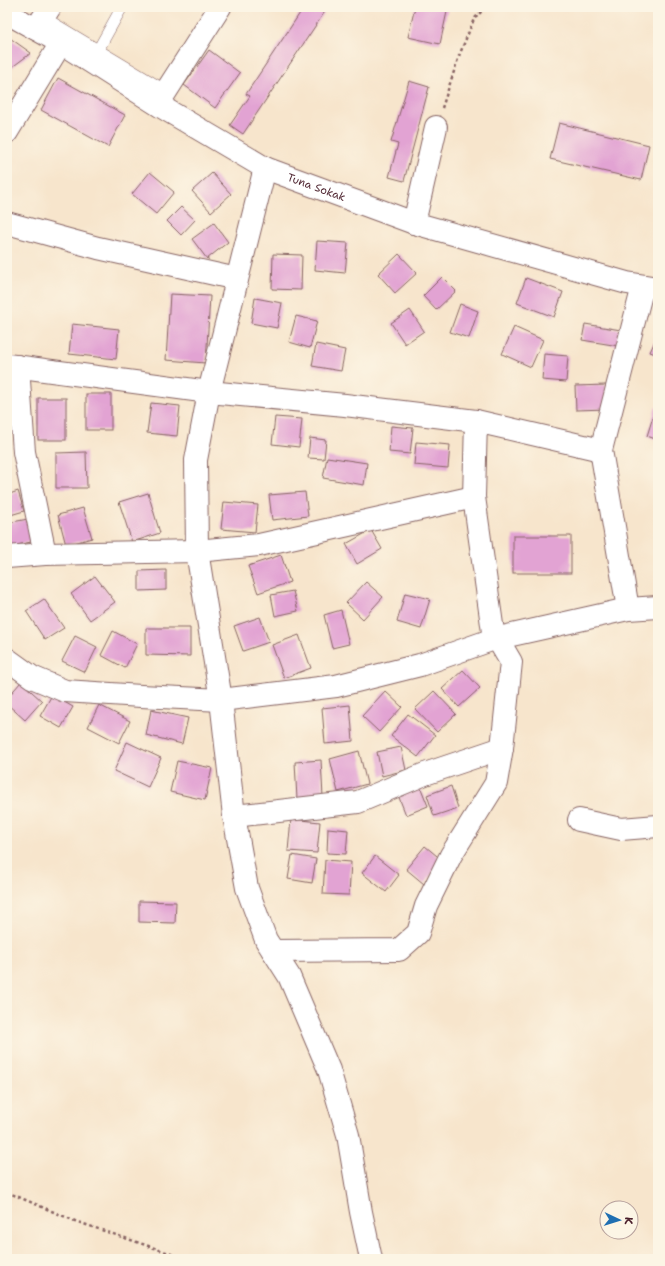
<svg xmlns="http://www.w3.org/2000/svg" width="665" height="1266" font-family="'Shantell Sans',sans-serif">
  <rect width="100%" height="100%" fill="#fcf5e5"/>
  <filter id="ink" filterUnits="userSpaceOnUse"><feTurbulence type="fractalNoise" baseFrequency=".025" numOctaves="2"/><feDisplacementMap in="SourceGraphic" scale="8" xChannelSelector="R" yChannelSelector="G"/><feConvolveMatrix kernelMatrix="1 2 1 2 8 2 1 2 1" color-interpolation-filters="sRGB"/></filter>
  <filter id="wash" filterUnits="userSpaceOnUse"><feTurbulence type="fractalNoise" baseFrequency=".012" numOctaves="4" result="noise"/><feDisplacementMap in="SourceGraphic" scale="16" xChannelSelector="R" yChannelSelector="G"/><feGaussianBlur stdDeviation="0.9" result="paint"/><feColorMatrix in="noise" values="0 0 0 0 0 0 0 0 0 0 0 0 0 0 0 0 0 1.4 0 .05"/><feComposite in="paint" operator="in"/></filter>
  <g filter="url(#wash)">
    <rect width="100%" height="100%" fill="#f7e5cc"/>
    <g id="blocks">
      <g fill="#e2a3d3">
        <polygon points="304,7 328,7 243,134 230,125 250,96 246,94"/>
        <polygon points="415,7 448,7 440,44 408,37"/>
        <polygon points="7,36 31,53 7,71"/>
        <polygon points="209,50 240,73 215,108 184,85"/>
        <polygon points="58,78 125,115 108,147 41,110"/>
        <polygon points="409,81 429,87 404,181 389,177 398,144 391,142"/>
        <polygon points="559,123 649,145 641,180 550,159"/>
        <polygon points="150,172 174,192 156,214 132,194"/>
        <polygon points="212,173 231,194 211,212 192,191"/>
        <polygon points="181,207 195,220 181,235 167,221"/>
        <polygon points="214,223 228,242 207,259 192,239"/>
        <polygon points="317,241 348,243 345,273 315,270"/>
        <polygon points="273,254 302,255 301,290 272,289"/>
        <polygon points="399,254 417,273 395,293 378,274"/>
        <polygon points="442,277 456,291 436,310 423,296"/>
        <polygon points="526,278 563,292 554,317 517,303"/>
        <polygon points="170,294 210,296 206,363 166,360"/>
        <polygon points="255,298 282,303 277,328 251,323"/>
        <polygon points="460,304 478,311 469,338 450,332"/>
        <polygon points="410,310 424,331 405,344 391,323"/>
        <polygon points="296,316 317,321 310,348 289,342"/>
        <polygon points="72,324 119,329 116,359 69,354"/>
        <polygon points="585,324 621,330 619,346 582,340"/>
        <polygon points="514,327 543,340 531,367 502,354"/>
        <polygon points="658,334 658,355 650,352"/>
        <polygon points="316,344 345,350 341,371 312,366"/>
        <polygon points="544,354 568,356 566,382 542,380"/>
        <polygon points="606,385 607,409 576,410 575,386"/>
        <rect x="86" y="394" width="25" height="36"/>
        <rect x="38" y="398" width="28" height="42"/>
        <polygon points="151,403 180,406 177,436 147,433"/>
        <polygon points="656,407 658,408 658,440 647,436"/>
        <polygon points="275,417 302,419 299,447 272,444"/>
        <polygon points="391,426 413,428 410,454 389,452"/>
        <polygon points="310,438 326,440 324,459 308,458"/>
        <polygon points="416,442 450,445 448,468 414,465"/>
        <polygon points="86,452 87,488 56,488 56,453"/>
        <polygon points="327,457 367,463 364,485 323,478"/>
        <polygon points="18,491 24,511 7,516 7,495"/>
        <polygon points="305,492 308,516 272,520 269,495"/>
        <polygon points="148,493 160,533 132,542 119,502"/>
        <polygon points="224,502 258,505 255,532 221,529"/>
        <polygon points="83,508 92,538 66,545 58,515"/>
        <polygon points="28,519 31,542 7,547 7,523"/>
        <polygon points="371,530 382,549 357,564 346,544"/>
        <rect x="513" y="536" width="58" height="37"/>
        <polygon points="281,555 290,582 258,593 248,566"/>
        <polygon points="166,570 166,590 139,591 139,571"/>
        <polygon points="95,576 115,602 90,620 71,594"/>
        <polygon points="366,582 383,597 363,619 346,603"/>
        <polygon points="293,591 298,611 275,616 271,595"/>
        <polygon points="405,593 430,599 421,629 397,622"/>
        <polygon points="44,599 64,628 45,640 26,611"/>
        <polygon points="341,610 349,644 332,648 324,615"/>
        <polygon points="260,617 269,642 243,651 234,626"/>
        <polygon points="146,628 190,628 190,656 146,655"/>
        <polygon points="113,631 137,644 125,668 101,655"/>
        <polygon points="299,635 311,668 284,678 272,645"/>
        <polygon points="75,636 97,647 85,672 62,661"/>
        <polygon points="463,670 480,688 459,707 442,689"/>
        <polygon points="21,682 42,701 25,720 7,704 7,698"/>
        <polygon points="385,691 402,707 379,732 362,716"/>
        <polygon points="434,691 456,714 437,732 415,709"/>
        <polygon points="52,695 73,707 61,728 40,716"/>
        <polygon points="99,705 130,721 119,743 88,727"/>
        <polygon points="350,705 353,741 325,744 322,708"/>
        <polygon points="151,710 188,718 182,744 146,735"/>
        <polygon points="408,714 435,735 418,757 391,736"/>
        <polygon points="127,742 161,758 148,787 114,771"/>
        <polygon points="401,747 406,770 382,776 377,752"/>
        <polygon points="359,751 367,784 338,792 330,759"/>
        <polygon points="321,760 323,797 297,799 295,762"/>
        <polygon points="177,761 212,768 205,800 170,792"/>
        <polygon points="420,786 428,806 406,815 398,795"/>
        <polygon points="451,786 458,808 434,816 427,795"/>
        <polygon points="291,819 320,822 317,853 288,851"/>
        <polygon points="328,828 348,830 346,854 327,853"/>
        <polygon points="425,846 443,861 424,884 406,869"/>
        <polygon points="292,855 316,859 312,883 288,879"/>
        <polygon points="375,856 399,875 386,892 362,873"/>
        <polygon points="325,860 351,862 349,895 323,894"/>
        <polygon points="139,901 176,902 175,923 139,922"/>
      </g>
    </g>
  </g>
  <g filter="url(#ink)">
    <use href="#blocks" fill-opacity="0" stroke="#876463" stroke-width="1"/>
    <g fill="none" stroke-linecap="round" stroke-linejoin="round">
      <defs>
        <g id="service">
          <polyline points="43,17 166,91"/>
          <polyline points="98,50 122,7"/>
        </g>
        <g id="minor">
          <path id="s1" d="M 7,13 L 61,43 L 160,106 L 265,168 L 414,223 L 627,283 L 658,288"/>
          <polyline points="36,29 50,7"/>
          <polyline points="158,104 220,7"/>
          <polyline points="7,132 61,43"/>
          <polyline points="265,168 209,392 196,460 197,551 221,700 234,816 247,888 266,940 289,976 329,1070 348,1135 361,1212 371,1259"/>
          <polyline points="7,223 98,248 237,279"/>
          <polyline points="414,223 436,127"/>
          <polyline points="7,365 209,392 345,405 476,421 601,450"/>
          <polyline points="18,366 24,452 45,554"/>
          <polyline points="476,421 474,497 494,639"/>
          <polyline points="7,557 45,554 197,551 259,545 474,497"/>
          <polyline points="628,609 601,450 643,286"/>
          <polyline points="7,659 32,677 65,691 141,696 221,700 336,686 420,665 494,639 628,609 658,607"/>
          <polyline points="234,816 358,802 425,774 502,748"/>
          <polyline points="579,820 621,829 658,826"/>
          <polyline points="273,951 399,950 418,933 426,906 451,855 496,783 502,748 511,662 497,638"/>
        </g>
      </defs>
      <use href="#service" stroke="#876463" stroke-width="12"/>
      <use href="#minor" stroke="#876463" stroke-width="24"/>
      <g stroke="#876463" stroke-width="2.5" stroke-dasharray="3 3" stroke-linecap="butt">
        <polyline points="442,108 459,56 474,19 486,7"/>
        <polyline points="7,1192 75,1221 169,1253 181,1259"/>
      </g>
      <use href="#service" stroke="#fff" stroke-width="11"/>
      <use href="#minor" stroke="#fff" stroke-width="22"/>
    </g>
  </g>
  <g text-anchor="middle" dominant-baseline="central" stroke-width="4" stroke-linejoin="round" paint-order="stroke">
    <g font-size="11" fill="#4a1f2b" stroke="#fcf5e5">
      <text stroke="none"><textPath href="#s1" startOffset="356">Tuna Sokak</textPath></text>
    </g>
  </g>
  <rect width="665" height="1266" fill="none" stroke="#fcf5e5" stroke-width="24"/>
  <g transform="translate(619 1220) rotate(94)"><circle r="19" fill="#fcf5e5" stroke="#b59f9b"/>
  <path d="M0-3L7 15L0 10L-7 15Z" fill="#1f6fb2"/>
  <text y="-6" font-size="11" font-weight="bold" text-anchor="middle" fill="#4a1f2b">K</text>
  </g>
</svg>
